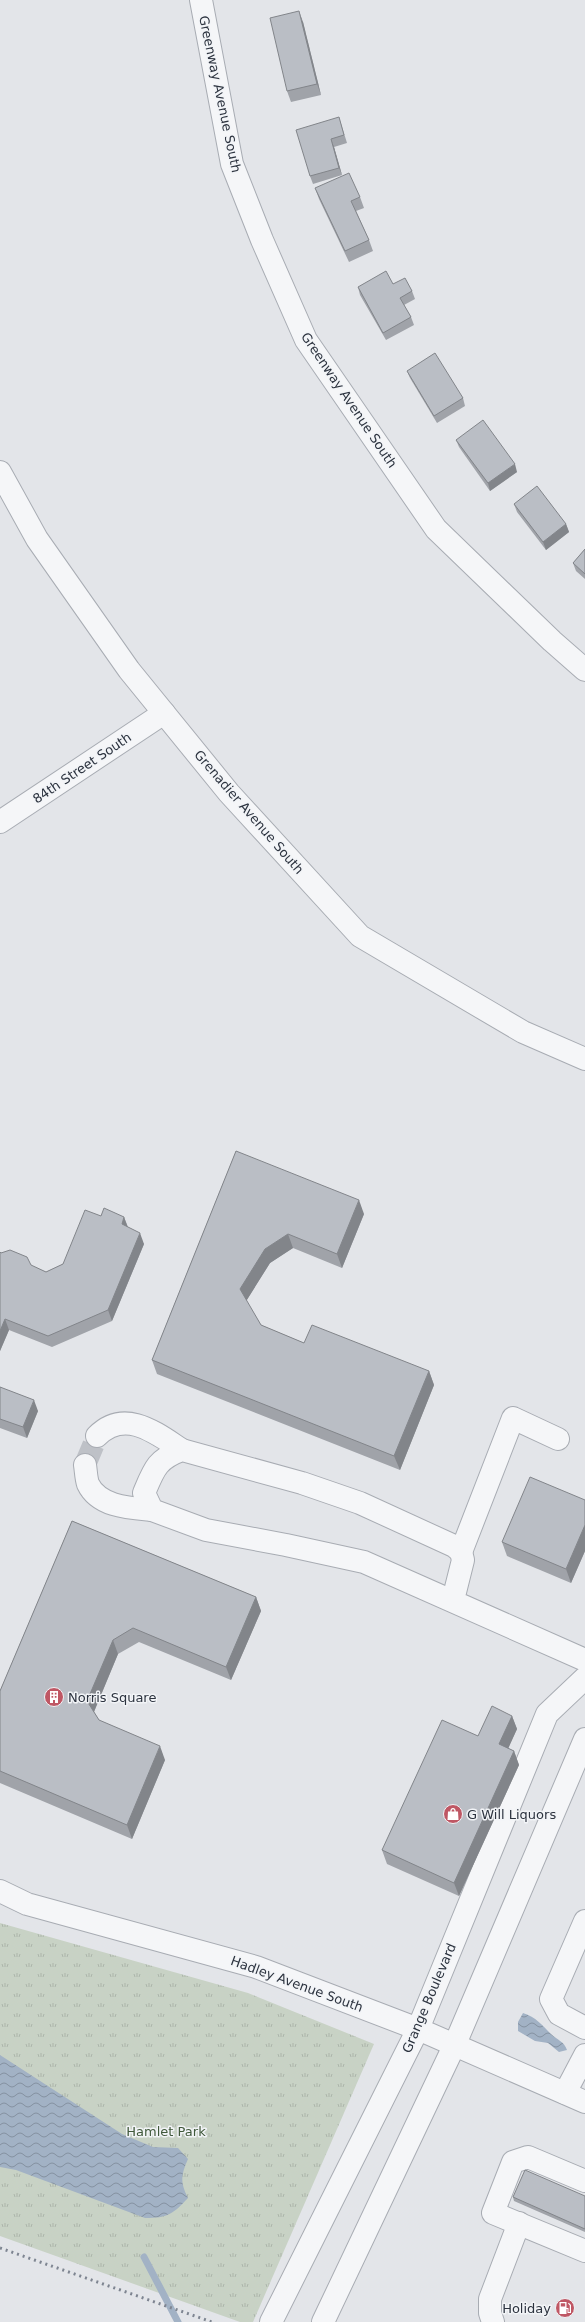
<svg xmlns="http://www.w3.org/2000/svg" width="585" height="2322" font-family="'DejaVu Sans',sans-serif">
  <defs>
    <pattern id="grass-tufts" width="24" height="20" patternUnits="userSpaceOnUse"><rect width="24" height="20" fill="#c8d2c5"/><path d="M3 7l-1-3M5 7V3M7 7l1-3M15 17l-1-3M17 17v-4M19 17l1-3" fill="none" stroke="#acb5aa"/></pattern>
    <pattern id="water-waves" width="16" height="10" patternUnits="userSpaceOnUse"><rect width="16" height="10" fill="#a2b2c5"/><path d="M0 5q4-4 8 0t8 0" fill="none" stroke="#8491a1"/></pattern>
  </defs>
  <rect width="100%" height="100%" fill="#e3e5e9"/>
  <polygon fill="url(#grass-tufts)" points="0,1923 248,1993 374,2044 253,2322 240,2322 0,2236"/>
  <g fill="url(#water-waves)">
    <path d="M 523,2013 C 536,2017 542,2025 551,2034 C 557,2040 564,2041 567,2050 L 559,2052 L 548,2043 L 535,2041 L 518,2031 L 518,2022 Z"/>
    <path d="M 0,2055 L 122,2134 L 153,2147 L 178,2148 L 188,2159 C 181,2175 180,2182 188,2198 C 173,2214 168,2218 145,2218 L 16,2170 L 0,2167 Z"/>
  </g>
  <g fill="none" stroke-linecap="round" stroke-linejoin="round">
    <polyline stroke="#a2b2c5" stroke-width="7" points="144,2257 178,2322"/>
    <polyline stroke="#bec1c7" stroke-width="22" stroke-dasharray="22 11" stroke-linecap="butt" points="85,1465 97,1436"/>
    <defs>
      <g id="minor">
        <polyline points="201,0 232,164 262,240 306,340 436,529 552,641 585,670"/>
        <polyline points="0,472 37,539 129,670 229,793 360,936 523,1032 585,1059"/>
        <polyline points="0,822 164,713"/>
        <path d="M 97,1436 C 125,1408 156,1433 182,1450"/>
        <path d="M 85,1465 C 86,1471 86,1478 88,1484 C 99,1507 130,1508 152,1510"/>
        <polyline points="461,1552 513,1418 558,1439"/>
        <path d="M 453,1600 L 463,1560 L 461,1552 L 454,1546 L 360,1503 L 302,1483 L 182,1450 C 157,1459 154,1469 144,1493 L 152,1510 L 206,1530 L 286,1545 L 364,1562 L 585,1660"/>
        <polyline points="0,1891 27,1904 256,1967 418,2029 585,2102"/>
        <polyline points="585,1921 551,1999 559,2014 585,2028"/>
        <polyline points="565,2093 585,2055"/>
        <polyline points="585,2181 528,2157 513,2162 493,2213 585,2251"/>
        <polyline points="271,2322 418,2029 547,1714 585,1678"/>
        <polyline points="323,2322 455,2044 585,1739"/>
        <polyline points="493,2322 490,2313 490,2299 519,2223"/>
      </g>
    </defs>
    <use href="#minor" stroke="#a8acb3" stroke-width="24"/>
    <use href="#minor" stroke="#f5f6f8" stroke-width="22"/>
    <polyline stroke="#7e8591" stroke-width="3" stroke-dasharray="2 4" stroke-linecap="butt" points="0,2248 212,2322"/>
  </g>
  <g fill="#a0a3a9">
    <polygon points="303,22 321,95 291,102 287,91"/>
    <polygon points="339,117 347,143 334,147 342,175 313,184 310,176"/>
    <polygon points="315,188 360,197 364,208 356,211 369,240 373,251 349,262 319,199"/>
    <polygon points="393,284 412,291 415,299 404,305 411,317 414,325 386,340 360,295 358,287"/>
    <polygon points="407,371 463,398 465,406 437,423 410,378"/>
    <polygon points="456,440 517,472 490,491 459,447"/>
    <polygon points="514,504 566,524 569,532 546,550 517,512"/>
    <polygon points="585,549 585,579 576,571 573,563"/>
    <polygon points="236,1151 364,1214 342,1268 293,1248 270,1263 246,1301 261,1325 304,1343 429,1371 434,1385 400,1470 157,1374 152,1360"/>
    <polygon points="101,1216 124,1217 128,1227 144,1244 112,1321 52,1347 9,1330 0,1351 0,1252 46,1272 63,1264"/>
    <polygon points="0,1387 38,1411 27,1438 0,1428"/>
    <polygon points="585,1500 585,1551 571,1583 507,1556 502,1542"/>
    <polygon points="72,1521 256,1597 261,1611 231,1680 139,1642 118,1654 94,1712 99,1720 165,1760 132,1839 0,1783 0,1691"/>
    <polygon points="512,1716 517,1729 508,1748 514,1751 519,1765 459,1896 387,1864 382,1850 478,1736"/>
    <polygon points="585,2196 585,2232 514,2201 513,2197"/>
  </g>
  <g fill="#82858a">
    <polygon points="299,11 303,22 321,95 317,84"/>
    <polygon points="331,139 334,147 342,175 339,168"/>
    <polygon points="515,464 517,472 490,491 488,483"/>
    <polygon points="566,524 569,532 546,550 543,542"/>
    <polygon points="359,1200 364,1214 342,1268 337,1254"/>
    <polygon points="124,1217 128,1228 122,1224"/>
    <polygon points="140,1233 144,1244 112,1321 108,1310"/>
    <polygon points="288,1234 293,1248 270,1263 245,1303 240,1289 265,1249"/>
    <polygon points="5,1319 9,1330 0,1351 0,1331"/>
    <polygon points="429,1371 434,1385 400,1470 394,1456"/>
    <polygon points="34,1400 38,1411 27,1438 23,1427"/>
    <polygon points="585,1525 585,1551 571,1583 566,1569"/>
    <polygon points="256,1597 261,1611 231,1680 226,1667"/>
    <polygon points="113,1640 118,1654 93,1714 87,1701"/>
    <polygon points="512,1716 517,1729 504,1758 499,1744"/>
    <polygon points="160,1746 165,1760 132,1839 127,1825"/>
    <polygon points="514,1751 519,1765 459,1896 454,1883"/>
  </g>
  <g fill="#babec5" stroke="#82858a">
    <polygon points="299,11 317,84 287,91 270,18"/>
    <polygon points="339,117 344,135 331,139 339,168 310,176 296,130"/>
    <polygon points="349,173 360,197 351,201 369,240 345,251 315,188"/>
    <polygon points="386,271 393,284 405,278 412,291 400,298 411,317 383,333 358,287"/>
    <polygon points="435,353 463,398 434,416 407,371"/>
    <polygon points="483,420 515,464 488,483 456,440"/>
    <polygon points="537,486 566,524 543,542 514,504"/>
    <polygon points="585,549 585,574 573,563"/>
    <polygon points="236,1151 359,1200 337,1254 288,1234 265,1249 240,1289 261,1325 304,1343 312,1325 429,1371 394,1456 152,1360"/>
    <polygon points="104,1208 124,1217 122,1224 140,1233 108,1310 48,1336 5,1319 0,1331 0,1252 1,1253 10,1250 27,1257 31,1265 46,1272 63,1264 85,1210 101,1216"/>
    <polygon points="0,1387 34,1400 23,1427 0,1419"/>
    <polygon points="530,1477 585,1500 585,1525 566,1569 502,1542"/>
    <polygon points="72,1521 256,1597 226,1667 133,1628 113,1640 87,1701 99,1720 160,1746 127,1825 0,1771 0,1691"/>
    <polygon points="492,1706 512,1716 499,1744 514,1751 454,1883 382,1850 442,1720 478,1736"/>
    <polygon points="525,2170 585,2196 585,2229 513,2197"/>
  </g>
  <defs>
    <symbol id="building-disc" viewBox="-11 -11 22 22"><circle r="9.5" fill="#bf5764" stroke="#f2f4f7"/><path d="M-4-6H4V6H1V3H-1V6H-4ZM-2.5-4.3h1.7v1.8h-1.7ZM.8-4.3h1.7v1.8H.8ZM-2.5-1h1.7V.8h-1.7ZM.8-1h1.7V.8H.8Z" fill="#fff"/></symbol>
    <symbol id="shop-disc" viewBox="-11 -11 22 22"><circle r="9.5" fill="#bf5764" stroke="#f2f4f7"/><path d="M-5-2.5h2.3a2.7 3.5 0 0 1 5.4 0H5L5.5 6h-11ZM-1.5-2.5h3a1.5 2.3 0 0 0-3 0Z" fill="#fff"/></symbol>
    <symbol id="fuel-disc" viewBox="-11 -11 22 22"><circle r="9.5" fill="#bf5764" stroke="#f2f4f7"/><path d="M-5.5-6h7V0h2V4h1.3V-2.5L3-4.5l.8-.8L6-3V5H2.5V1h-1V6h-7ZM-4.2-4.7v3.2H.2V-4.7Z" fill="#fff"/></symbol>
  </defs>
  <g fill-rule="evenodd">
    <use href="#building-disc" x="43" y="1686" width="22" height="22"/>
    <use href="#shop-disc" x="442" y="1803" width="22" height="22"/>
    <use href="#fuel-disc" x="554" y="2297" width="22" height="22"/>
  </g>
  <g text-anchor="middle" dominant-baseline="central" stroke-width="3" stroke-linejoin="round" paint-order="stroke">
    <g font-size="13" fill="#2c333f" stroke="#f2f4f7">
      <text transform="translate(220 94) rotate(78)">Greenway Avenue South</text>
      <text transform="translate(349 400) rotate(56)">Greenway Avenue South</text>
      <text transform="translate(82 768) rotate(-34)">84th Street South</text>
      <text transform="translate(249 812) rotate(49)">Grenadier Avenue South</text>
      <text transform="translate(297 1984) rotate(20)">Hadley Avenue South</text>
      <text transform="translate(429 1998) rotate(-67)">Grange Boulevard</text>
    </g>
    <g font-size="13" fill="#2c333f" stroke="#f2f4f7" text-anchor="start">
      <text x="68" y="1697">Norris Square</text>
      <text x="467" y="1814">G Will Liquors</text>
      <text x="551" y="2308" text-anchor="end">Holiday</text>
    </g>
    <g font-size="13" fill="#40593b" stroke="#f2f4f7">
      <text x="166" y="2131">Hamlet Park</text>
    </g>
  </g>
</svg>
